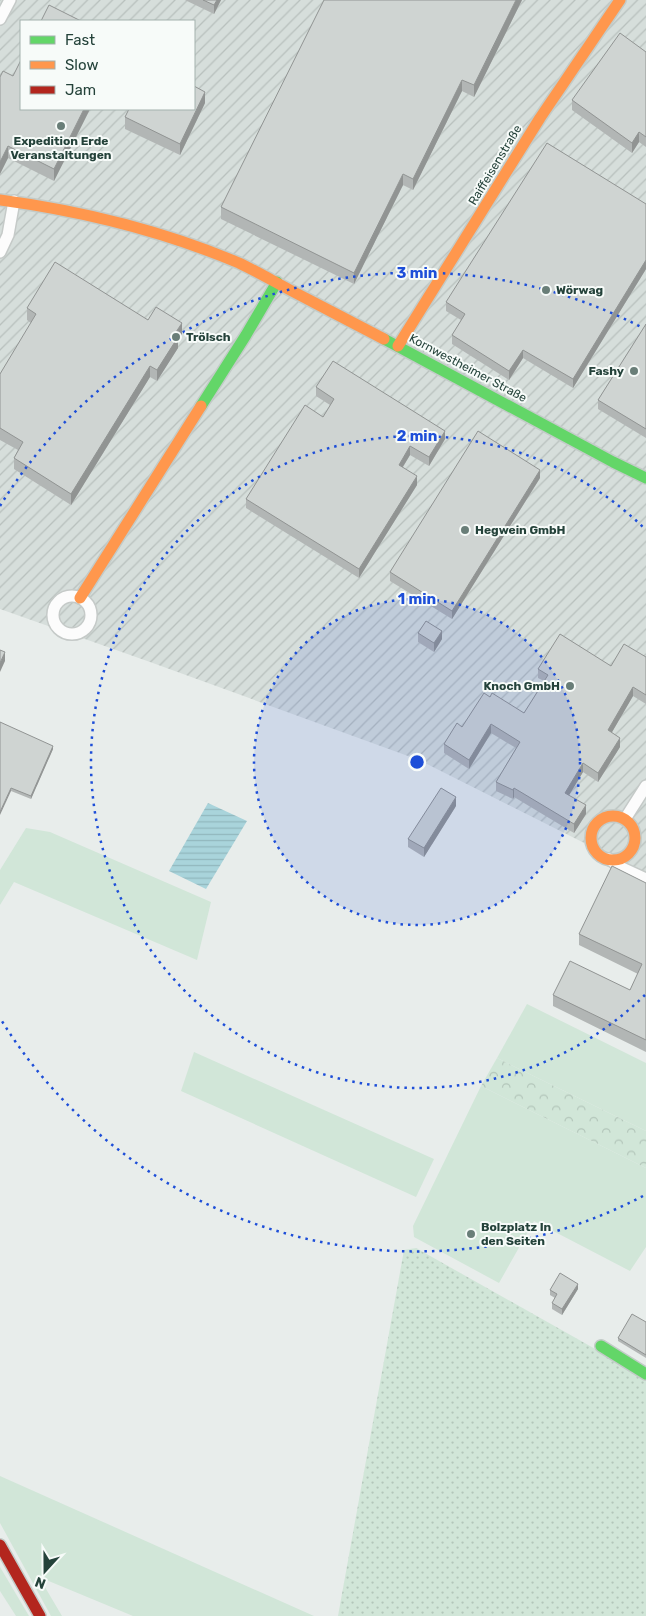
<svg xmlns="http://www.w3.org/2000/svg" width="646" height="1616" font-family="Rubik,sans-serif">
  <defs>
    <pattern id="industrial-furrows" width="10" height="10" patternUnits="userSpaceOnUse" patternTransform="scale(1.25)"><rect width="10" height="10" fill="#d6dedb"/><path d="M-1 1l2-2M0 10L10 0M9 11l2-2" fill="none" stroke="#b8c0bd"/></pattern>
    <pattern id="forest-crowns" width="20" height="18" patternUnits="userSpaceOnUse" patternTransform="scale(1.25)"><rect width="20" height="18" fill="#d1e6d8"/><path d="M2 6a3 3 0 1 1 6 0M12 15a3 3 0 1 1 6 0" fill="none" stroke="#b3c6ba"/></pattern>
    <pattern id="garden-dots" width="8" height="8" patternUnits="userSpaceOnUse" patternTransform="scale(1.25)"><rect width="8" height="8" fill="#d1e6d8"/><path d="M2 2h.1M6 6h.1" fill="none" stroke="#b3c6ba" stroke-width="1.8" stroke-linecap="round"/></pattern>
    <pattern id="water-rules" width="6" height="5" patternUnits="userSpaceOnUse" patternTransform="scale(1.25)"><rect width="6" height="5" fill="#a9d4db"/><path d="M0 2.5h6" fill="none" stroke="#91b7bd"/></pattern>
  </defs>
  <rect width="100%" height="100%" fill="#e8edeb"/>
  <path fill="url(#industrial-furrows)" fill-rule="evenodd" d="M 0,0 L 646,0 L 646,874 L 419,760 L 150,662 L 0,609 ZM 21,21 L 194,21 L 194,109 L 21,109 Z"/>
  <g fill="#d1e6d8">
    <polygon points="26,828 50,832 211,902 197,960 14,882 0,905 0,870"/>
    <polygon points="527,1004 646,1063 646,1131 497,1058"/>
    <polygon points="194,1052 434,1159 416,1197 181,1091"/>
    <polygon points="481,1086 646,1168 646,1247 630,1271 534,1221 499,1283 414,1237 413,1226"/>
    <polygon points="0,1476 314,1616 133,1616 39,1577 62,1616 51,1616 0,1523"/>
    <polygon points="0,1567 29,1616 16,1616 0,1591"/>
  </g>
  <polygon fill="url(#forest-crowns)" points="497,1058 646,1131 646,1168 481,1086"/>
  <polygon fill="url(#garden-dots)" points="416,1248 597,1350 646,1381 646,1616 338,1616 404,1250"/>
  <polygon fill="url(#water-rules)" points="208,803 247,821 206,889 169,871"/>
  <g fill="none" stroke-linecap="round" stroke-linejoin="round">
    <defs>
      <g id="street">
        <polyline points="0,19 10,0"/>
        <polyline points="0,252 8,235 14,201"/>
        <circle cx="72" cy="615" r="19"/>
        <polyline points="625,819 646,786"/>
        <polyline points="609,859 622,868 646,879"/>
      </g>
      <g id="fast">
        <polyline points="384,339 613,462 646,478"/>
        <polyline points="201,406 246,335 277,282"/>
        <polyline points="601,1346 646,1374"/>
      </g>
      <g id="slow">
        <path d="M 0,200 C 82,211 163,231 239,263 C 256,271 273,281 290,290 C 321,306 353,323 384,339"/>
        <polyline points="398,346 540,118 620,0"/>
        <polyline points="80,598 201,406"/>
        <circle cx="613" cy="838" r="22"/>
      </g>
      <polyline id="jam" points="0,1545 40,1616"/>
    </defs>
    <use href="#street" stroke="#c5cac8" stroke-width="14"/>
    <use href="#fast" stroke="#c3cbc8" stroke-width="14"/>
    <use href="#slow" stroke="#c3cbc8" stroke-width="14"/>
    <use href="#jam" stroke="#c3cbc8" stroke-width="14"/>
    <use href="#street" stroke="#fcfcfc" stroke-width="11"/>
    <use href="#fast" stroke="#63d668" stroke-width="11"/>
    <use href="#slow" stroke="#ff974d" stroke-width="11"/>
    <use href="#jam" stroke="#b3261e" stroke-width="11"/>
  </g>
  <g fill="#b2b6b5">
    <polygon points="185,0 221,0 214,14"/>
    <polygon points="522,0 474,97 462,91 413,190 403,185 354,284 221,219 221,207"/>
    <polygon points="646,52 646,147 639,142 632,153 572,110 572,100"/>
    <polygon points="13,76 90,109 54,181 8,158 0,174 0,77"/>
    <polygon points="205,103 180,155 125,129 125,117"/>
    <polygon points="646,204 646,269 573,388 523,358 509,380 452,344 452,335 461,320 446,311 446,302"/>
    <polygon points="27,308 148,320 182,334 178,341 178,348 157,381 150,377 71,505 14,469 14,458 18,450 0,440 0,374 31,323 27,320"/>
    <polygon points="646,324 646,438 598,409 598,400"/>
    <polygon points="316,387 445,439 429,466 410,455 403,467 417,485 359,578 246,508 246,499 323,417 330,405 316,396"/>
    <polygon points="540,478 452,619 390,581 390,572"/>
    <polygon points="418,633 442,639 434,652 418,642"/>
    <polygon points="646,657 646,704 633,696 612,732 620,747 598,782 583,772 569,795 586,814 574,833 514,797 513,799 496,791 496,782 516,748 491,733 469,769 444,753 444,744 462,727 490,697 524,713 544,681 538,678 538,669 611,666"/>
    <polygon points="0,722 53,749 31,799 11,791"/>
    <polygon points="456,806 424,857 408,847 408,839"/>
    <polygon points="646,883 646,1052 553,1006 553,995 630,990 638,974 579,945 579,934"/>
    <polygon points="578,1289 562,1315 552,1309 552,1303 555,1298 550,1295 550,1290"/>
    <polygon points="646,1322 646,1358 618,1341 618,1338"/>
  </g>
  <g fill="#919493">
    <polygon points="217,0 221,0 214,14 214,5"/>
    <polygon points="516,0 522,0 474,97 474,85"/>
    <polygon points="462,80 462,91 413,190 413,179"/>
    <polygon points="205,92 205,103 180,155 180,144"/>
    <polygon points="84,109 90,109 54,181 54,169"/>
    <polygon points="639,132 639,142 632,153 632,143"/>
    <polygon points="8,146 8,158 0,174 0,162"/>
    <polygon points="403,174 403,185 354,284 354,273"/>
    <polygon points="646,260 646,269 573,388 573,379"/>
    <polygon points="182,323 182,334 178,341 178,348 157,381 157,370 174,335"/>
    <polygon points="523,350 523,358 509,380 509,371"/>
    <polygon points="150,366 150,377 71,505 71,494"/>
    <polygon points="445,431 445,439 429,466 429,457"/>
    <polygon points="410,446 410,455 399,473 399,465"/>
    <polygon points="540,470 540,478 452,619 452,611"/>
    <polygon points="417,476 417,485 359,578 359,569"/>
    <polygon points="442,631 442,639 434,652 434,643"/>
    <polygon points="5,652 5,661 0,672 0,663"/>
    <polygon points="633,687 633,696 608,739 608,730"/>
    <polygon points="491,724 491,733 469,769 469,760"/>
    <polygon points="620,738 620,747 598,782 598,773"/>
    <polygon points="53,746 53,749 31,799 31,796"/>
    <polygon points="583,763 583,772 565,802 565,793"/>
    <polygon points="11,788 11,791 0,815 0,812"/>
    <polygon points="514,788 514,797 513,799 513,790"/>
    <polygon points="456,797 456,806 424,857 424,848"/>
    <polygon points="586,805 586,814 574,833 574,824"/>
    <polygon points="578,1284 578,1289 562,1315 562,1309"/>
  </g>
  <g fill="#cfd4d2" stroke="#919493">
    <polygon points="203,0 217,0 214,5"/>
    <polygon points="324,0 516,0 474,85 462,80 413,179 403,174 354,273 221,207"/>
    <polygon points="49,5 81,21 41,21"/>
    <polygon points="620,33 646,52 646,137 639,132 632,143 572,100"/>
    <polygon points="21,60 21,109 84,109 54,169 8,146 0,162 0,77 3,71 13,76"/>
    <polygon points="194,86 205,92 180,144 125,117 129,109 194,109"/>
    <polygon points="547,143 646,204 646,260 573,379 523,350 509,371 452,335 465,314 446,302"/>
    <polygon points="55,262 148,320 156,307 182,323 174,335 178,337 157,370 150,366 71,494 14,458 23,442 0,428 0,374 36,314 27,308"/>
    <polygon points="646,324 646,429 598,400"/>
    <polygon points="333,361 445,431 429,457 410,446 399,465 417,476 359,569 246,499 305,405 323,417 334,399 316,387"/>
    <polygon points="478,431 540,470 452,611 390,572"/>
    <polygon points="426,621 442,631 434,643 418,633"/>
    <polygon points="560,634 611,666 624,644 646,657 646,695 633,687 608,730 620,738 598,773 583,763 565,793 586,805 574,824 514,788 513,790 496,782 520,742 491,724 469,760 444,744 457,723 462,727 484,693 490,697 492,693 524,713 548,675 538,669"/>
    <polygon points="0,650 5,652 0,663"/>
    <polygon points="0,722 53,746 31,796 11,788 0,812"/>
    <polygon points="441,788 456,797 424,848 408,839"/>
    <polygon points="612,866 646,883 646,1040 553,995 570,961 630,990 642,964 579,934"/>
    <polygon points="560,1273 578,1284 562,1309 552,1303 557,1294 550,1290"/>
    <polygon points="632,1314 646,1322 646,1355 618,1338"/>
  </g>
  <circle cx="417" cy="762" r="163" fill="#1d4ed8" fill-opacity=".12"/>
  <g fill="none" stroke="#1d4ed8" stroke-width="2.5" stroke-dasharray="2.5 5">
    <circle cx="417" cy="762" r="163"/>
    <path d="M645 995A326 326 0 1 1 645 529"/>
    <path d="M643 1196A489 489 0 0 1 0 1018M0 506A489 489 0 0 1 643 328"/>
  </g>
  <g fill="#697e78" stroke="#f7fbf9" stroke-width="2">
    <circle cx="61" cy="126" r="5"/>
    <circle cx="546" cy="290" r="5"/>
    <circle cx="176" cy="337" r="5"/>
    <circle cx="634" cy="371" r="5"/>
    <circle cx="465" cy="530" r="5"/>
    <circle cx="570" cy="686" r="5"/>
    <circle cx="471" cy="1234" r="5"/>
  </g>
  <g text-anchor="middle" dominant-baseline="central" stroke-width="4" stroke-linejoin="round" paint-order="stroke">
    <g font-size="12" font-weight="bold" fill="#24423a" stroke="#f7fbf9" text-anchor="start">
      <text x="61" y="141" text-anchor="middle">Expedition Erde<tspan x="61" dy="14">Veranstaltungen</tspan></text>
      <text x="556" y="290">Wörwag</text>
      <text x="186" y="337">Trölsch</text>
      <text x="624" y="371" text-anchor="end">Fashy</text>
      <text x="475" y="530">Hegwein GmbH</text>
      <text x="560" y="686" text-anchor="end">Knoch GmbH</text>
      <text x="481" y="1227">Bolzplatz In<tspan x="481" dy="14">den Seiten</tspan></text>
    </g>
    <g font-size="12" fill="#24423a" stroke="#f7fbf9">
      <text transform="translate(495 165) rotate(-59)">Raiffeisenstraße</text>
      <text transform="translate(468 368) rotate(28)">Kornwestheimer Straße</text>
    </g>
  </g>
  <circle cx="417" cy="762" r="8" fill="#1d4ed8" stroke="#f7fbf9" stroke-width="2.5"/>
  <g font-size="15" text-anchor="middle" font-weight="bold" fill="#1d4ed8" stroke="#f7fbf9" stroke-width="4" stroke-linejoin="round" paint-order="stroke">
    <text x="417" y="278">3 min</text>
    <text x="417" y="441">2 min</text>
    <text x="417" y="604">1 min</text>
  </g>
  <rect x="20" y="20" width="175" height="90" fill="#f7fbf9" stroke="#a3b1ad"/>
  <rect x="30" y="36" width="25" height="8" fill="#63d668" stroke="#a3b1ad"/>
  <text x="65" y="45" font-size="15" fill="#24423a">Fast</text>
  <rect x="30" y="61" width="25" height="8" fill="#ff974d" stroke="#a3b1ad"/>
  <text x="65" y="70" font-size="15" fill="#24423a">Slow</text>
  <rect x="30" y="86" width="25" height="8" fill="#b3261e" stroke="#a3b1ad"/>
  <text x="65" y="95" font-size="15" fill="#24423a">Jam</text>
  <g transform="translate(45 1571) rotate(201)" stroke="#f7fbf9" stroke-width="4" paint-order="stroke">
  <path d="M0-4L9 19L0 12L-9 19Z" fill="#24423a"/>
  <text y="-8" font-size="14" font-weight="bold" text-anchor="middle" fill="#24423a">N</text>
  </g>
</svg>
